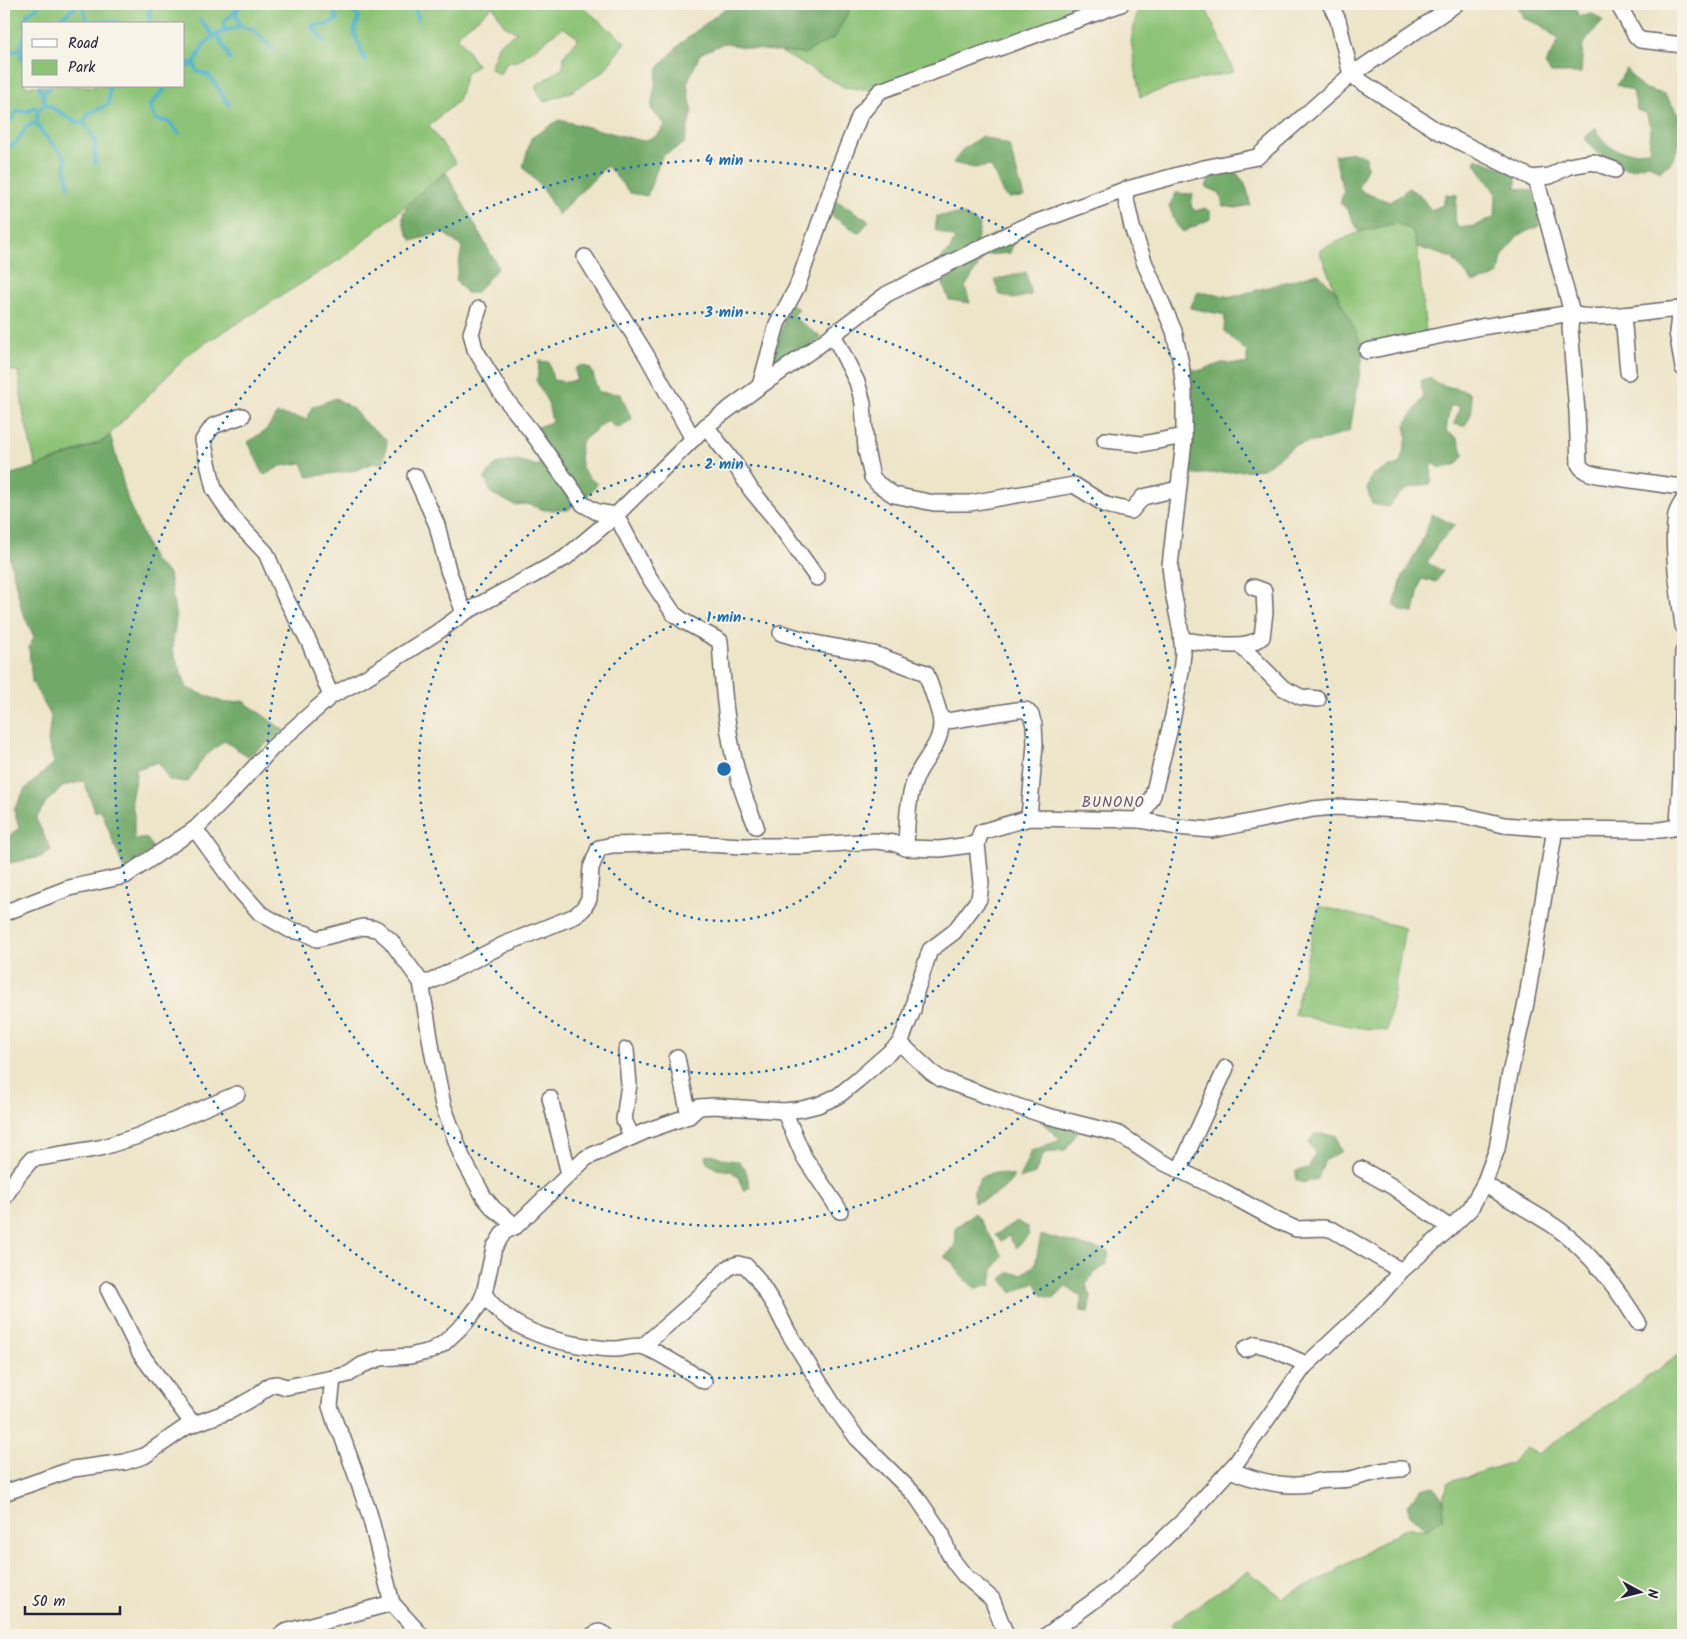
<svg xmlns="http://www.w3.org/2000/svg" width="1687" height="1639" font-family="Kalam,sans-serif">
  <rect width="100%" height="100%" fill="#f7f3e8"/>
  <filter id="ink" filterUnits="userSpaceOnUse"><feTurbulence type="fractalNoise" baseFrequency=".02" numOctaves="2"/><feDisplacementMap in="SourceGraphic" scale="10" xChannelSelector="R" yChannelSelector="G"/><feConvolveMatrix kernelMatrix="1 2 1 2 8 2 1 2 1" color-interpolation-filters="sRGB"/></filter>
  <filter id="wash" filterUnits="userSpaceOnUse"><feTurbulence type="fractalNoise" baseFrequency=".0096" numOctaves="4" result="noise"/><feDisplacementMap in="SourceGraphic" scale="20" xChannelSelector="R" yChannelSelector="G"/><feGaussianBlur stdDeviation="1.12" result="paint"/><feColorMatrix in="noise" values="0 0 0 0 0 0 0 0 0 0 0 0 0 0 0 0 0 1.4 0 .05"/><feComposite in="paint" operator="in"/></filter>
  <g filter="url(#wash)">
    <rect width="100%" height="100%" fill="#ede5c8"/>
    <g fill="#8cc376" stroke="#577258" fill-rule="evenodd">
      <path d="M 4,4 L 579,4 L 625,42 L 604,71 L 573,91 L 544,102 L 535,86 L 563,68 L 564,56 L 578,38 L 563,27 L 520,60 L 507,63 L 499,75 L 490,68 L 499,44 L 517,33 L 504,25 L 493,6 L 457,35 L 477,65 L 466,74 L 458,101 L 429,126 L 456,163 L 347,255 L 191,352 L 104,440 L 36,467 L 24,417 L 18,371 L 4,370 ZM 24,24 L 184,24 L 184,86 L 24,86 Z"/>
      <polygon points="739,4 1121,4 880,91 844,87 725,21"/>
      <polygon points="1139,4 1204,4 1234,72 1186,82 1140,97 1131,41"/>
      <polygon points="1396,223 1412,230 1417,247 1427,342 1364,349 1341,305 1319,250 1359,232"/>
      <polygon points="1319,906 1405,928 1387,1031 1356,1027 1294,1015"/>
      <path d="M 1683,1352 L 1683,1635 L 1157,1635 L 1156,1634 C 1163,1630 1169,1635 1176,1631 L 1171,1624 L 1248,1571 L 1283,1598 L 1329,1575 L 1403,1529 L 1427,1529 L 1443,1518 L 1444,1494 L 1447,1483 L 1512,1462 L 1526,1448 L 1538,1454 Z"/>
    </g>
    <g fill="#71a967" stroke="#4a6651">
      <polygon points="760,4 792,4 808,11 812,4 853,4 835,37 804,54 753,49 724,43 700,54 687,83 692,111 684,144 662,156 647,196 630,193 607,166 558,215 543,189 523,167 531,138 559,120 643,141 657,136 665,125 651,109 658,68 681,43 723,10"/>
      <polygon points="1517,4 1576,5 1578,16 1593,14 1603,21 1583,44 1581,73 1551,73 1545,64 1559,40 1540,25 1523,18"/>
      <path d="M 1626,69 L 1642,88 L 1664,94 L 1682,118 L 1679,145 L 1671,163 L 1659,171 L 1649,164 L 1630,169 L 1620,166 L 1597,153 L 1585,138 L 1595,128 C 1610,154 1621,153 1649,151 L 1651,129 L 1646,113 L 1637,110 L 1633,91 L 1617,85 Z"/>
      <polygon points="982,136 1009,145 1024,197 1008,198 1003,194 991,166 974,168 953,163 963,149"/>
      <polygon points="1354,152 1366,157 1367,168 1358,187 1365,193 1390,202 1401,195 1408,188 1419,194 1431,210 1443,205 1446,194 1457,195 1455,219 1458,228 1474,226 1495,217 1496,194 1475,163 1476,158 1516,174 1516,188 1540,192 1539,226 1517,236 1502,257 1499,274 1486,280 1473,282 1452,258 1417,247 1412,230 1396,223 1359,232 1347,209 1340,203 1344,192 1334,155"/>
      <path d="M 1225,164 C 1242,176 1248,184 1250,205 L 1236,208 L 1223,206 L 1220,193 L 1206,187 L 1210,176 Z"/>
      <path d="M 446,172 L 498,267 L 476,293 L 466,293 L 456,280 L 462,247 L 442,232 L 412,241 C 407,233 402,225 403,215 C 405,201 435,181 446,172 Z"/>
      <polygon points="1176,193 1193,194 1191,206 1195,211 1205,208 1210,211 1210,219 1183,232 1176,224 1169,206"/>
      <polygon points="829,196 869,221 859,233 824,211"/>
      <polygon points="963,214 980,225 976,244 997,233 1013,243 1010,253 985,255 965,287 970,303 949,300 943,284 942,257 951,248 955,238 935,230 937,216"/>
      <polygon points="1026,272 1031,295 1013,299 999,294 995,280"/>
      <polygon points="1318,273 1336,291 1364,349 1350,430 1325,440 1295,445 1263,469 1180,476 1181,364 1198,371 1222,363 1247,364 1247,352 1224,331 1225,315 1190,308 1198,292 1232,297"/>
      <polygon points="789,303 799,309 793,317 822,338 769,374"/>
      <path d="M 539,361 L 549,362 L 553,380 L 568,382 L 577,380 L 575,369 L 581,365 L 590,368 C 595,376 594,383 599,392 L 620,394 L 632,419 L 622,427 L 615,428 L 608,420 L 581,442 C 579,463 580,471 597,484 C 591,496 578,501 568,510 L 544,510 L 527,504 L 514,505 L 491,493 L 485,478 L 496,464 L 518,460 L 538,466 L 546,454 L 539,446 L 525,436 L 526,431 L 552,422 L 548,403 L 536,380 C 539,374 538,368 539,361 Z"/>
      <path d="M 1429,378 L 1439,384 L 1469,392 C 1473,406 1474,414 1464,426 L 1454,424 L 1460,406 L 1450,406 L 1446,431 L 1457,438 L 1464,454 L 1457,464 L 1441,468 L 1432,463 L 1431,484 C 1411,486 1401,489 1389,507 L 1372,504 L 1367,489 L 1372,475 L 1400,463 L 1407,437 L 1405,425 L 1423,398 L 1421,380 Z"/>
      <polygon points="336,398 353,409 364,422 387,440 384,463 373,463 357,470 308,477 302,463 281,466 264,475 248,442 266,430 277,414 307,419 312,407"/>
      <polygon points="110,434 128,501 153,560 169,574 176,619 172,649 187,688 225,703 243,701 285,731 248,756 224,741 203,758 188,782 169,780 158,762 137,769 131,800 134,814 134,840 147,838 153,849 124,870 101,810 95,812 84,781 64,786 46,802 36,819 51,850 41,857 9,863 4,852 4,840 19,828 14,810 25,789 54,763 48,742 51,716 32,682 29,648 34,637 22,611 8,551 4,541 4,476 36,467 104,441"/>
      <polygon points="1432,514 1455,525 1437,545 1427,563 1443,571 1436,582 1421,579 1414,613 1402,611 1394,605 1403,576 1420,546"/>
      <polygon points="1040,1120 1078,1131 1065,1151 1044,1153 1035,1174 1019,1179 1031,1151 1060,1140"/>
      <polygon points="1314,1134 1336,1135 1339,1148 1342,1151 1324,1161 1318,1179 1303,1183 1296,1180 1296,1171 1309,1168 1315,1153 1309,1143"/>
      <polygon points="712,1154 727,1160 739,1161 746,1171 750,1187 744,1191 738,1177 731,1171 717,1169 707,1163 705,1156"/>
      <path d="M 995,1172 L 1014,1176 C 1005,1192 991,1197 974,1203 L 974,1191 L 981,1177 Z"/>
      <polygon points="975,1213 1003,1256 993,1269 991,1286 975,1288 959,1274 954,1263 944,1257 955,1247 956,1227"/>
      <polygon points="1016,1221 1027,1227 1029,1235 1016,1248 1009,1236 1001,1241 995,1235"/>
      <polygon points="1041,1235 1109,1252 1106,1265 1093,1274 1086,1285 1091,1296 1088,1312 1081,1311 1081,1296 1066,1287 1054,1299 1042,1295 1035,1282 1012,1293 1002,1279 1008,1273 1022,1274 1035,1265"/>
      <polygon points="1434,1486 1444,1501 1443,1518 1427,1529 1410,1515 1407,1504 1421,1489"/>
    </g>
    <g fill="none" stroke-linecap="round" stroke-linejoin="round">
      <g stroke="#4cb1cb" stroke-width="4">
        <polyline points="4,4 5,4"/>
        <polyline points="82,4 88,24"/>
        <polyline points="236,4 236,12 240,26 254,30 273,49"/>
        <polyline points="354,4 350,9 359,17 354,31 365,61"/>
        <polyline points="414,4 418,20"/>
        <polyline points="200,20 214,36"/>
        <polyline points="88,21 116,22 119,24"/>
        <polyline points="26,24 27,15 36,8 39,4"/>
        <polyline points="47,24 63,17 78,4"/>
        <polyline points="150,24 149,12 153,4"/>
        <polyline points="4,29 4,28"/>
        <polyline points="223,33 225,20 236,12 242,4"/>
        <polyline points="217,34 230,59"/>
        <polyline points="324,42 312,25 325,25 337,20 332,4"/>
        <polyline points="20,50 24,66"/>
        <polyline points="4,53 20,50 24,37"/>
        <polyline points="184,61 194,64 197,71 210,76 229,105"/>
        <polyline points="184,67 194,64 204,44 217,34 240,26"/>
        <polyline points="39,86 46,104 38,110 36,123 43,133 65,157 65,169 69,186"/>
        <polyline points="167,86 150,106 156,120 168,121 179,133"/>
        <polyline points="42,95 50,86"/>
        <polyline points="46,104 78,123 84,122"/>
        <polyline points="84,122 88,114 109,104 109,86"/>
        <polyline points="84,122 95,139 95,163"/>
        <polyline points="4,127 18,111 29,111 33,107 38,110"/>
        <path d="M 4,149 C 16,146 22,137 26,126 L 36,123"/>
      </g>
    </g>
  </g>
  <g filter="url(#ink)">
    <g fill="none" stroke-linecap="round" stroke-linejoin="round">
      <defs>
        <g id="minor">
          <path d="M 1330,4 L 1338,20 L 1351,75 L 1436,130 L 1530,177 L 1537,182 L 1572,313 C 1587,323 1662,309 1683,309"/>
          <polyline points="1618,4 1636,36 1640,40 1683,45"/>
          <polyline points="1531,178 1550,176 1569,166 1593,162 1615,170"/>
          <polyline points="1124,190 1132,227 1145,264 1174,331 1181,364 1184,390 1184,441 1170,566 1173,592 1181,633 1183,653 1181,672 1173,716 1153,795 1140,820"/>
          <polyline points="585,257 647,356 693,439"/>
          <path d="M 479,309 L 471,333 L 475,349 L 503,396 L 531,431 L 583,504 L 597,512 L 616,515 L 647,574 L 674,614 L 685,622 L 720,641 C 723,690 727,739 741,786 C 745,800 751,813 756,826"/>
          <polyline points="1680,309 1677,332 1683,368"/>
          <polyline points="1623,315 1628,372"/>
          <polyline points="833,334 857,382 863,403 866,450 872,477 878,484 894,495 934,503 970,503 1074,485 1106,505 1131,511 1143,497 1178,489"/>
          <path d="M 1367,351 L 1481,327 L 1572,313 L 1570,327 L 1577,412 L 1579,464 C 1583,472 1589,473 1597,475 L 1673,486 L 1683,486"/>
          <polyline points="760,386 777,324 797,287 838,170 860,115 880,91 1121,4"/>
          <polyline points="242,416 213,426 203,440 214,489 233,518 266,553 284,595 309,642 331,696"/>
          <polyline points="706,426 736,466 751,490 776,520 817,578"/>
          <polyline points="1105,440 1142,444 1184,436"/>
          <polyline points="415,476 437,525 448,570 464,613"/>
          <path d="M 1683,501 C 1680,506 1677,510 1676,515 C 1671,548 1679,593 1683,626"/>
          <path d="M 781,633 L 815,643 L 874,654 L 926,673 C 930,685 940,711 941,722 C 942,743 925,758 917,775 C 907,797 907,824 906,848"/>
          <path d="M 1182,640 C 1204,642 1245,652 1262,637 L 1265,612 L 1264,591 L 1253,587"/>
          <polyline points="1241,646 1283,688 1301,697 1318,699"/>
          <polyline points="941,722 1017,710 1026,710 1031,715 1034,725 1035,744 1029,818"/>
          <polyline points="195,829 236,886 260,913 290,930 305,933 317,939 363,927 377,929 391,941 421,982 432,1050 443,1105 462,1157 484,1197 494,1209 516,1226"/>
          <polyline points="4,913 69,888 125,876 195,829 227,797 273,747 331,696 365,678 436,633 464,613 565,558 616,515 706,426 760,386 819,345 887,294 1021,228 1124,190 1204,168 1257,157 1351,75 1456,4"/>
          <polyline points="421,982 430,982 505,944 575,916 583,909 589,899 591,868 599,848 612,845 688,843 743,846 801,846 875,841 894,843 906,848 940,849 977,844"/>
          <polyline points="900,1043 931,1072 941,1079 995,1099 1044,1115 1119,1134 1158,1160 1223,1191 1276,1220 1296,1229 1324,1228 1333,1230 1401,1271"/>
          <polyline points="626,1050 629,1084 624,1120 632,1137"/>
          <polyline points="677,1058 689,1116"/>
          <polyline points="550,1098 569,1174"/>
          <polyline points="784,1111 804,1157 840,1211"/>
          <polyline points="1361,1169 1393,1187 1450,1228"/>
          <polyline points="1179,1171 1226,1068"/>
          <path d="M 1484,1184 C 1507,1198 1531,1211 1554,1226 C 1589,1250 1616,1286 1638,1322"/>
          <polyline points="4,1198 19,1174 32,1159 100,1148 138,1136 237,1094"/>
          <polyline points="108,1289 140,1353 193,1424"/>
          <path d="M 484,1294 C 506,1326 543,1339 579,1345 C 590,1347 602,1349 614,1349 C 623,1349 635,1344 644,1347 C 662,1353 687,1371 704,1381"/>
          <polyline points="643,1346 700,1296 729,1267 738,1264 746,1266 756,1277 776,1308 788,1332 836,1409 857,1438 916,1496 942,1534 948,1552 954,1562 965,1576 992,1599 1006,1635"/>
          <polyline points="1245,1349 1256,1344 1268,1347 1306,1364"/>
          <polyline points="333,1378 330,1406 336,1425 342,1436 356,1475 370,1516 392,1603 421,1635"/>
          <path d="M 1230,1470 C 1254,1480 1282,1488 1308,1484 C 1312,1483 1315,1481 1319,1481 C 1329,1479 1340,1481 1350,1479 C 1367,1475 1384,1468 1402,1469"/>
          <polyline points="4,1493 73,1469 125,1462 144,1456 186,1427 230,1411 255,1397 270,1385 277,1384 286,1387 333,1378 349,1374 362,1365 381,1358 410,1356 431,1351 444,1343 466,1322 479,1305 484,1294 494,1248 504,1232 516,1226 586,1158 646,1131 689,1116 699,1107 714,1106 784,1111 802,1109 818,1105 838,1096 859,1079 900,1043 913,1010 916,992 930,950 954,932 979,899 981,883 977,844 981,832 1029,818 1140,820 1176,827 1212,830 1313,809 1335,807 1401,810 1462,815 1504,825 1555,829 1660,830 1672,828 1678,824 1681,775 1683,652"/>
          <polyline points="281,1635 285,1632 392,1603"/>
          <polyline points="593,1635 599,1632 606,1635"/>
          <polyline points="1047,1635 1110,1589 1185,1519 1236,1463 1304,1367 1376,1300 1401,1271 1450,1228 1470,1209 1484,1184 1497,1149 1509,1078 1526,1003 1555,829"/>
        </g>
      </defs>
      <use href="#minor" stroke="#69666c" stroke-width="18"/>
      <use href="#minor" stroke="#fff" stroke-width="15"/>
    </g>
  </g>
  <g fill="none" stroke="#1f6fb2" stroke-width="2.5" stroke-dasharray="2.5 5">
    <circle cx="724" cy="769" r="152"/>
    <circle cx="724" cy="769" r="305"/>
    <circle cx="724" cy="769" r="457"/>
    <circle cx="724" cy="769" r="609"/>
  </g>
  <g text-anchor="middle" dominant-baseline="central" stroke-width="4" stroke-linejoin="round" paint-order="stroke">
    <g font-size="15" letter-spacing="1" fill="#64526c" stroke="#f7f3e8">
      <text x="1113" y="803">BUNONO</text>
    </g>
  </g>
  <circle cx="724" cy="769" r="8" fill="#1f6fb2" stroke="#f7f3e8" stroke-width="2.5"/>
  <g font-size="15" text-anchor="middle" font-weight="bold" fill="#1f6fb2" stroke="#f7f3e8" stroke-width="4" stroke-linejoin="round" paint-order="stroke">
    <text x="724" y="165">4 min</text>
    <text x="724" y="317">3 min</text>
    <text x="724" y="469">2 min</text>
    <text x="724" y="622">1 min</text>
  </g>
  <rect width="1687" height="1639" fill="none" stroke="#f7f3e8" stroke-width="20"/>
  <rect x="22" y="22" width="162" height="65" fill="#f7f3e8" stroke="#a29fa3"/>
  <rect x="32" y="39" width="25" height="8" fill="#ffffff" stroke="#a29fa3"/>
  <text x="68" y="48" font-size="15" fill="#22223b">Road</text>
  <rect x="32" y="60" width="25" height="15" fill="#8cc376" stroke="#a29fa3"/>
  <text x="68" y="72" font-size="15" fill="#22223b">Park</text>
  <g transform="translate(1640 1592) rotate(97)" stroke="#f7f3e8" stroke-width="4" paint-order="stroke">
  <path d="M0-4L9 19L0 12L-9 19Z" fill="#22223b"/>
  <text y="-8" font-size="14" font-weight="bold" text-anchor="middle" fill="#22223b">N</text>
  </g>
  <path d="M25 1606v8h95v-8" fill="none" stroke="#22223b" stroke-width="2.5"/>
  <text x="32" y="1606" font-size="15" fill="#22223b" stroke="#f7f3e8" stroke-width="4" paint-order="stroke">50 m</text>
</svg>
